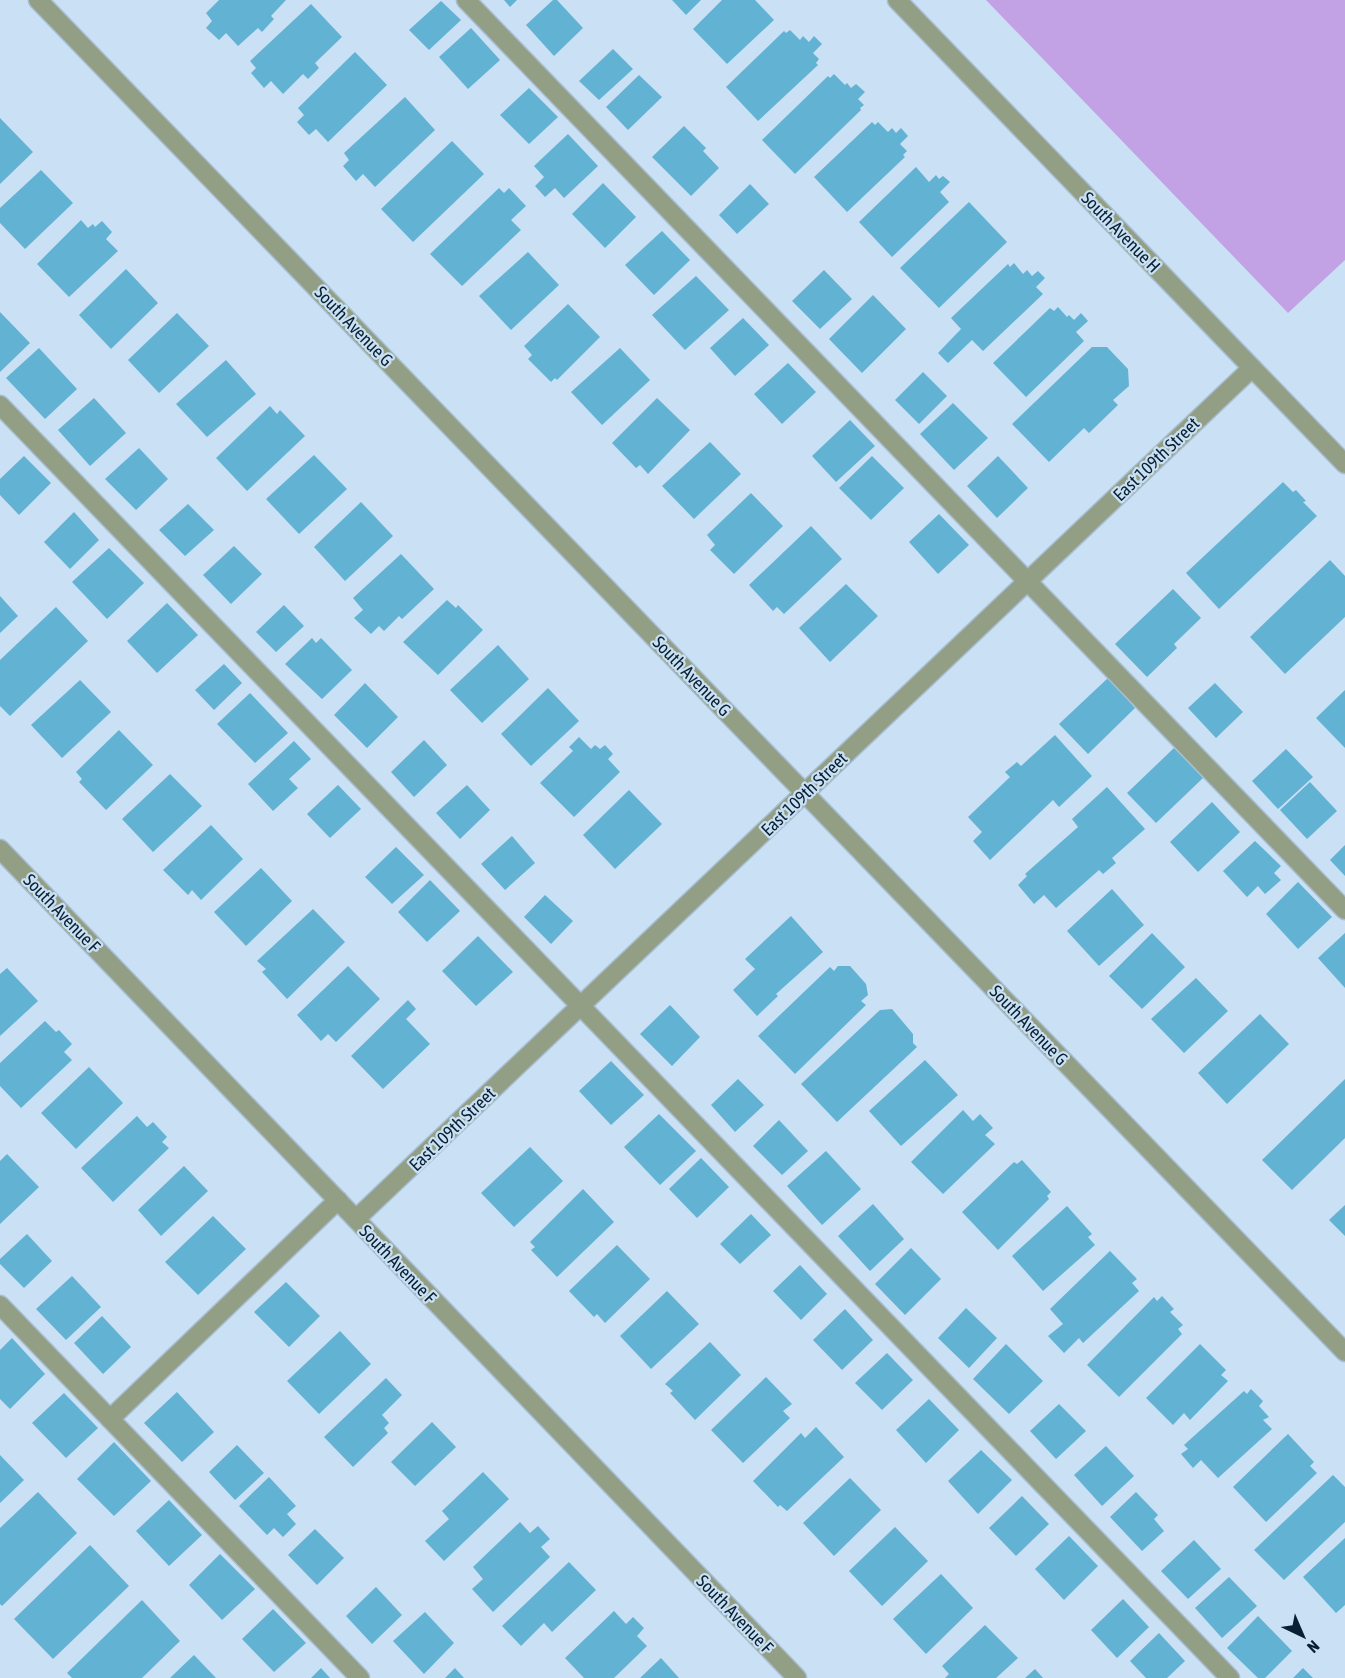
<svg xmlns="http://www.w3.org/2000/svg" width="1345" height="1678" font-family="'Asap Condensed',sans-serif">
  <rect width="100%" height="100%" fill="#cae0f4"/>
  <polygon fill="#c2a2e4" points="986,0 1345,0 1345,260 1288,313"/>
  <g fill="#62b2d3">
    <polygon points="219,0 286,0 271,16 274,19 262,32 258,28 238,46 226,33 219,40 206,28 212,21 206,13"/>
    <polygon points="504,0 517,0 510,7"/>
    <polygon points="553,0 557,0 583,28 554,56 526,25"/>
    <polygon points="672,0 701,0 686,15"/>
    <polygon points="722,0 755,0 774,20 727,64 693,29"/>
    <polygon points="441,1 461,20 429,50 409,30"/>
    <polygon points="311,4 342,37 315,63 319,68 308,79 303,74 283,94 271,81 264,88 251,73 256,68 250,61"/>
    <polygon points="471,28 500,60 468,89 439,57"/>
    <polygon points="790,30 800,40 803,36 809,42 814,36 822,44 813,53 819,59 816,63 818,65 758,121 726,87 784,31 786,33"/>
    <polygon points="613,49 633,69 599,100 579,81"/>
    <polygon points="355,52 387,85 328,142 316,129 309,135 297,122 304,115 298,108"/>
    <polygon points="834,74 845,85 847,83 851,88 856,84 865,92 858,99 864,105 860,108 861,110 795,174 762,140 828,76 830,78"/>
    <polygon points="639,75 662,97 628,130 606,107"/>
    <polygon points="529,88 558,117 529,144 500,115"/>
    <polygon points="405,97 435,130 375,187 363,174 356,181 343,166 349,160 344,153"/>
    <polygon points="0,118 33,152 0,184"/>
    <polygon points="872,122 875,125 878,122 888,132 892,128 896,133 901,128 908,136 900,144 907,151 903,155 905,157 847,212 814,177"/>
    <polygon points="684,126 706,148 703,151 719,168 691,196 652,157"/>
    <polygon points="568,134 598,166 564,198 555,188 545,197 535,186 544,177 534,166"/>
    <polygon points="452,141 484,174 413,242 381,209"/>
    <polygon points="916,167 929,182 936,175 939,179 943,176 950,182 940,192 949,202 892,257 859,222"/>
    <polygon points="41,170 73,203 25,249 0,223 0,208"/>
    <polygon points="603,183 636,217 605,248 572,214"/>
    <polygon points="750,184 769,204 737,234 719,215"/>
    <polygon points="499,188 504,193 509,188 526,206 511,220 521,230 462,286 430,254"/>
    <polygon points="969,202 1007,242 939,308 900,268"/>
    <polygon points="81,220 88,228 93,224 95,227 102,221 112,232 106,239 118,251 69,297 37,264"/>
    <polygon points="662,231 690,260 654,295 625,265"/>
    <polygon points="528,252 559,285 511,330 479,296"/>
    <polygon points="1014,263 1023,274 1027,270 1032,276 1038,271 1045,278 1036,287 1043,294 983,351 972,340 948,363 938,353 961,329 951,318 1008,264 1010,267"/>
    <polygon points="126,269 158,303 111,349 79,315"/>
    <polygon points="824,270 852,299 820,329 792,301"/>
    <polygon points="696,276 729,310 685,350 652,315"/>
    <polygon points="873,295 906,329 862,373 829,339"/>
    <polygon points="568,304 600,337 557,380 555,378 551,382 528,359 532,355 524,346"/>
    <polygon points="1058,307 1067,317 1069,315 1074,320 1081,313 1088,321 1076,332 1084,341 1026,397 993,363 1050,308 1054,311"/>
    <polygon points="0,312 30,343 0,372"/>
    <polygon points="177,313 209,346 159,393 128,360"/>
    <polygon points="743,318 769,345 735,376 710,348"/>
    <polygon points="1092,347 1107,347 1128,369 1129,386 1113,400 1118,405 1089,433 1084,428 1049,462 1012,424"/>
    <polygon points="39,348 77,389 45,419 6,378"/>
    <polygon points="620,348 650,380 602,425 571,392"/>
    <polygon points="226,360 256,394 207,437 176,404"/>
    <polygon points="788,363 816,392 782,424 754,394"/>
    <polygon points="923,372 947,396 919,424 895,400"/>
    <polygon points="94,398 126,433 90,466 58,430"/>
    <polygon points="657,398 690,430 648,474 640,465 636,468 612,443"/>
    <polygon points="953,403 988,438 954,470 920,434"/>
    <polygon points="270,406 277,414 280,410 305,436 247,491 216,458"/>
    <polygon points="850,420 875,446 836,482 812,456"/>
    <polygon points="710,442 741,474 694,519 662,486"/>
    <polygon points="139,448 168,479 136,510 105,479"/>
    <polygon points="314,455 347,489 299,534 266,499"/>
    <polygon points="24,456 51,483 19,515 0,495 0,479"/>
    <polygon points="872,456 904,488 871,520 839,488"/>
    <polygon points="998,456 1028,488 997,518 967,486"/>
    <polygon points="1283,482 1293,492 1296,490 1306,501 1303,502 1317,516 1219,609 1186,573"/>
    <polygon points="751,493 783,526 734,574 710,550 715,545 707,535"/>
    <polygon points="361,502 393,536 345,581 314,547"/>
    <polygon points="188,504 214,530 185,556 159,530"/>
    <polygon points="74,512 99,540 70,569 44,542"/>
    <polygon points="939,514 969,545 938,574 909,542"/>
    <polygon points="811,526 842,559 784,614 777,607 773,611 749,585"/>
    <polygon points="234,546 262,574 231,604 203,575"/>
    <polygon points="109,548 144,583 107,619 72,582"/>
    <polygon points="401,554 434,589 402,619 399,616 384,631 379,626 371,634 354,618 363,610 353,598"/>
    <polygon points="1330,560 1345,576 1345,617 1285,674 1250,637"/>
    <polygon points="846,584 878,616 830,662 799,628"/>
    <polygon points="1173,589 1201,618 1174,644 1177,648 1147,677 1115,644"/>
    <polygon points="0,596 18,616 0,633"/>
    <polygon points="447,600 456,608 458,605 483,630 438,675 403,642"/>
    <polygon points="167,603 198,635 157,673 127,641"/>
    <polygon points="284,605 304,626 276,652 256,632"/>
    <polygon points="56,607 88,641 10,716 0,706 0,660"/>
    <polygon points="312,638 316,643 321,638 352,670 322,699 285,664"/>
    <polygon points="498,645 529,679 482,723 450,690"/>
    <polygon points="224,664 242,683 214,710 195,690"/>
    <polygon points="1108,678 1135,708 1088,754 1059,724"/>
    <polygon points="80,680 111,712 62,758 31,725"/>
    <polygon points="365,683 398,717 367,748 334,715"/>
    <polygon points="1215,683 1243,712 1216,738 1188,708"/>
    <polygon points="548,688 579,721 531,766 501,734"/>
    <polygon points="1345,690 1345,748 1316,718"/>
    <polygon points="250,693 288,733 255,763 217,724"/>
    <polygon points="119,730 153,765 106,810 79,782 82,779 76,772"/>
    <polygon points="1055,735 1092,776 1059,807 1053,800 990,860 973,841 982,832 968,817 1010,777 1005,772 1017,762 1021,766"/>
    <polygon points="579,737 591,749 595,745 600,749 605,745 613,754 608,759 620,772 574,817 540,783 573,751 569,747"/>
    <polygon points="424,740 447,765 414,797 391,772"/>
    <polygon points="294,741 311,759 289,779 298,788 273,811 248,784"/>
    <polygon points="1174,748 1203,778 1156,823 1127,793"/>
    <polygon points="1286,749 1313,777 1278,809 1252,781"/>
    <polygon points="170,774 202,806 153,852 122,819"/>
    <polygon points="1310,782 1337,811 1307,839 1280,810"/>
    <polygon points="338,785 361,809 330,838 307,814"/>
    <polygon points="467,785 490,810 460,839 436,813"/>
    <polygon points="1107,787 1145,829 1112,858 1116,863 1103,874 1099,870 1056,908 1044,895 1034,904 1018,885 1027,876 1025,874 1078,827 1072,819"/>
    <polygon points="629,790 662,824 615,869 583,835"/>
    <polygon points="1212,802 1240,832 1198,872 1170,842"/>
    <polygon points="211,825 243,859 201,900 192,890 188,895 163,870"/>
    <polygon points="512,836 535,863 505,890 481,864"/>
    <polygon points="1255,841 1281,866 1274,873 1281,880 1265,894 1258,886 1247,897 1223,871"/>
    <polygon points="1345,845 1345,876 1330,860"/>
    <polygon points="396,847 424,875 392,904 365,877"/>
    <polygon points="261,868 292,901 246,946 214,912"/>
    <polygon points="430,880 460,911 427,942 398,912"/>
    <polygon points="1298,882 1332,917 1298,949 1266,914"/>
    <polygon points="1112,889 1144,925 1099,966 1067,931"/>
    <polygon points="545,895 573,921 551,944 524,917"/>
    <polygon points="313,909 345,942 287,999 262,972 266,969 257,961"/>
    <polygon points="791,916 823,952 776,994 778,996 757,1016 733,990 755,969 745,959"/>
    <polygon points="1152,933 1185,967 1142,1009 1109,976"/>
    <polygon points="1345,933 1345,988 1318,958"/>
    <polygon points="478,936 513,972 476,1006 442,971"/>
    <polygon points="348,966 380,999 336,1042 328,1034 321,1041 297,1015"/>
    <polygon points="838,966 850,966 866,984 868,995 861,1001 866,1005 795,1074 758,1036 830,967 834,971"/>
    <polygon points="7,968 38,1001 0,1036 0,974"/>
    <polygon points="1196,978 1228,1011 1184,1053 1151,1019"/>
    <polygon points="408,1000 416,1009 406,1019 430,1044 383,1089 351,1056"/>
    <polygon points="670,1005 700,1037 672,1066 640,1034"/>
    <polygon points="892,1009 913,1034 913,1043 917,1047 837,1122 801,1084 880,1010"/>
    <polygon points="1260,1014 1289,1044 1227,1104 1198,1073"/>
    <polygon points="45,1021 56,1032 59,1030 72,1044 64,1052 72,1060 21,1108 0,1086 0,1063"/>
    <polygon points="925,1060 958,1095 901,1146 869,1111"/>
    <polygon points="611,1061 644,1095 611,1125 579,1091"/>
    <polygon points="89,1067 123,1103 76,1149 41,1113"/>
    <polygon points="738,1079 764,1105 735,1132 711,1105"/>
    <polygon points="1345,1079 1345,1138 1292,1190 1262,1160"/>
    <polygon points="963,1110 973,1121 980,1114 993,1128 985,1135 995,1144 943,1194 911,1162"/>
    <polygon points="659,1114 696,1151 660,1185 624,1147"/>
    <polygon points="137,1116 147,1127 153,1122 167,1137 162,1142 169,1148 113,1202 81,1168"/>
    <polygon points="779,1120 808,1151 782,1175 753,1146"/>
    <polygon points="530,1147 563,1181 514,1227 481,1193"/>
    <polygon points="826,1151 861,1189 822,1225 787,1186"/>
    <polygon points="7,1154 39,1187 0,1224 0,1161"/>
    <polygon points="701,1158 729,1187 697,1218 669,1189"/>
    <polygon points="1022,1160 1051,1192 1047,1196 1049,1199 998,1250 962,1212 1014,1162 1017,1164"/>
    <polygon points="184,1166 208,1191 161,1236 138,1210"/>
    <polygon points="583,1189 614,1222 557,1277 531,1250 535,1247 530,1242"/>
    <polygon points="873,1204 904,1239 870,1271 838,1236"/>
    <polygon points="1345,1205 1345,1236 1329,1220"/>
    <polygon points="1067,1206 1092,1234 1088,1237 1095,1245 1043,1291 1012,1256"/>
    <polygon points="751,1214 771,1235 740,1264 720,1244"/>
    <polygon points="213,1216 246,1249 198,1295 165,1262"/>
    <polygon points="27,1234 52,1261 24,1288 0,1264 0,1259"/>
    <polygon points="617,1245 650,1279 605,1323 597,1314 594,1317 569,1291"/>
    <polygon points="911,1248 941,1279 905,1315 875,1284"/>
    <polygon points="1110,1251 1137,1279 1132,1283 1139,1291 1083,1343 1079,1338 1064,1353 1048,1336 1063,1324 1050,1309"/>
    <polygon points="800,1265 827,1294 801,1320 773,1291"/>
    <polygon points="72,1276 101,1307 66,1340 36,1309"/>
    <polygon points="286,1282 320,1316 289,1347 254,1312"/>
    <polygon points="667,1291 699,1324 651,1369 620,1336"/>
    <polygon points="1162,1296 1174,1309 1170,1312 1183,1325 1178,1329 1182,1334 1119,1397 1087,1365 1154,1297 1157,1301"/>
    <polygon points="966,1308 997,1338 969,1368 938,1338"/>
    <polygon points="845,1309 873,1340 842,1370 813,1340"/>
    <polygon points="102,1316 131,1347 103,1374 74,1343"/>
    <polygon points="340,1331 371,1364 319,1414 287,1381"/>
    <polygon points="12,1338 45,1374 10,1409 0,1399 0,1350"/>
    <polygon points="710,1342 741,1375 695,1420 670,1393 673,1391 665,1384"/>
    <polygon points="1006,1344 1043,1381 1009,1414 973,1379"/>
    <polygon points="1200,1344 1226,1370 1221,1375 1228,1381 1190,1420 1184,1413 1173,1425 1146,1398"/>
    <polygon points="887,1353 913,1380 882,1410 855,1383"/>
    <polygon points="766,1377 792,1404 783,1411 790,1418 743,1463 711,1430"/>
    <polygon points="386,1378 402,1395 382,1415 389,1423 384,1428 388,1433 353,1467 324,1437"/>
    <polygon points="1251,1389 1263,1401 1259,1406 1269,1417 1263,1420 1272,1429 1218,1478 1201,1460 1193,1468 1181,1454 1188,1449 1184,1445 1244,1391 1247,1394"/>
    <polygon points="177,1392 214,1432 182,1462 144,1423"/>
    <polygon points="64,1393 98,1428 66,1458 32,1423"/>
    <polygon points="929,1399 959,1430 926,1463 896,1430"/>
    <polygon points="1059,1404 1086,1431 1056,1459 1030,1431"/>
    <polygon points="432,1422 456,1447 415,1486 391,1462"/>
    <polygon points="816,1427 844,1457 787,1511 780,1505 778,1507 753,1481 801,1433 805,1438"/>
    <polygon points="1288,1434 1314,1462 1310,1466 1317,1473 1266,1522 1233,1487"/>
    <polygon points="114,1442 151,1481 114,1516 77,1479"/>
    <polygon points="237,1445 264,1473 235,1500 209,1472"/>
    <polygon points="1106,1446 1134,1476 1102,1506 1074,1475"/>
    <polygon points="981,1450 1012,1480 978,1514 948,1481"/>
    <polygon points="0,1455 24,1480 0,1503"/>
    <polygon points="483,1472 509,1499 444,1561 425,1541 449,1519 442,1511"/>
    <polygon points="1333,1475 1345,1487 1345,1522 1284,1580 1254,1550"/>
    <polygon points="269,1477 296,1506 287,1514 296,1524 283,1537 274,1528 267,1535 239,1506"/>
    <polygon points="850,1478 881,1510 834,1556 803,1523"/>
    <polygon points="38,1492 77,1533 2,1606 0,1604 0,1528"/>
    <polygon points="1136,1492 1158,1515 1154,1519 1164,1531 1142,1551 1110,1517"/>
    <polygon points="1022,1496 1049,1524 1016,1556 989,1528"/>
    <polygon points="169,1500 202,1535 169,1566 136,1531"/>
    <polygon points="520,1522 530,1533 538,1526 550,1539 541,1547 550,1557 493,1612 472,1589 483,1579 473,1567"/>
    <polygon points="895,1527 928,1561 882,1606 849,1571"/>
    <polygon points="315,1529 344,1558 317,1585 288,1555"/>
    <polygon points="1069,1536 1098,1566 1064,1600 1035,1569"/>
    <polygon points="1345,1538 1345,1605 1336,1613 1303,1577"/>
    <polygon points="1194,1540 1221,1569 1188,1599 1161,1571"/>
    <polygon points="90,1545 129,1586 53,1659 14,1619"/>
    <polygon points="220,1554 255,1589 222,1620 189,1585"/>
    <polygon points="569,1562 596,1590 552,1632 544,1623 521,1646 502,1626"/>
    <polygon points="941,1574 973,1608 926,1654 893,1619"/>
    <polygon points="1229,1577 1257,1606 1222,1638 1195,1608"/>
    <polygon points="376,1587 402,1615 372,1644 346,1616"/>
    <polygon points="1123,1599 1149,1627 1117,1658 1091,1630"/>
    <polygon points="142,1600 180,1641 142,1678 72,1678 67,1673"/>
    <polygon points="273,1609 306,1643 274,1672 242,1639"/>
    <polygon points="614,1611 626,1624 633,1617 644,1628 637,1636 647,1646 614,1678 584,1678 565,1658"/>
    <polygon points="425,1612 454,1643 424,1674 393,1641"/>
    <polygon points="1258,1616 1292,1651 1265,1678 1258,1678 1227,1648"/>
    <polygon points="985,1625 1018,1658 996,1678 945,1678 949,1674 942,1666"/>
    <polygon points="1159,1633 1185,1661 1167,1678 1146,1678 1130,1661"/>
    <polygon points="194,1655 216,1678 170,1678"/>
    <polygon points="661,1658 679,1678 640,1678"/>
    <polygon points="321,1668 330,1678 311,1678"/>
    <polygon points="455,1668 464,1678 445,1678"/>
    <polygon points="1303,1668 1313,1678 1293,1678"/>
    <polygon points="1035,1669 1043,1678 1025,1678"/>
  </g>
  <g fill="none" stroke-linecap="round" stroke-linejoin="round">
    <defs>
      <g id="minor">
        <polyline points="38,0 1345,1352"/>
        <polyline points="466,0 1345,910"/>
        <polyline points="897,0 1345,464"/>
        <polyline points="0,405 1230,1678"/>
        <polyline points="0,849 797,1678"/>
        <polyline points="356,1219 1252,368"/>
        <polyline points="0,1305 360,1678"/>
        <polyline points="110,1419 338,1200"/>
      </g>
    </defs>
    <use href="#minor" stroke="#a7bdd1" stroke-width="21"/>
    <use href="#minor" stroke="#939f84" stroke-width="18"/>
  </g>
  <g text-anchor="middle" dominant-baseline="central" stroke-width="4.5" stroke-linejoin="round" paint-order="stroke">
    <g font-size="18" fill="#092032" stroke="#cae0f4">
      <text transform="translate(1121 232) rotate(46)">South Avenue H</text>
      <text transform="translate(354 326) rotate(46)">South Avenue G</text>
      <text transform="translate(1156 459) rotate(-44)">East 109th Street</text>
      <text transform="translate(692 676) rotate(46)">South Avenue G</text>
      <text transform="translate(804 794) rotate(-44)">East 109th Street</text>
      <text transform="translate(62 913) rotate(46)">South Avenue F</text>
      <text transform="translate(1029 1025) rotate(46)">South Avenue G</text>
      <text transform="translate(452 1129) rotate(-44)">East 109th Street</text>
      <text transform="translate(398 1264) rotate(46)">South Avenue F</text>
      <text transform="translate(735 1614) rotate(46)">South Avenue F</text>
    </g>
  </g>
  <g transform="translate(1303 1636) rotate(136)" stroke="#cae0f4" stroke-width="4.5" paint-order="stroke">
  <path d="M0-4.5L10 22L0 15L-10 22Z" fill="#092032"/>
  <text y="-9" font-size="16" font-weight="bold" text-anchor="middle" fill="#092032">N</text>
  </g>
</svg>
